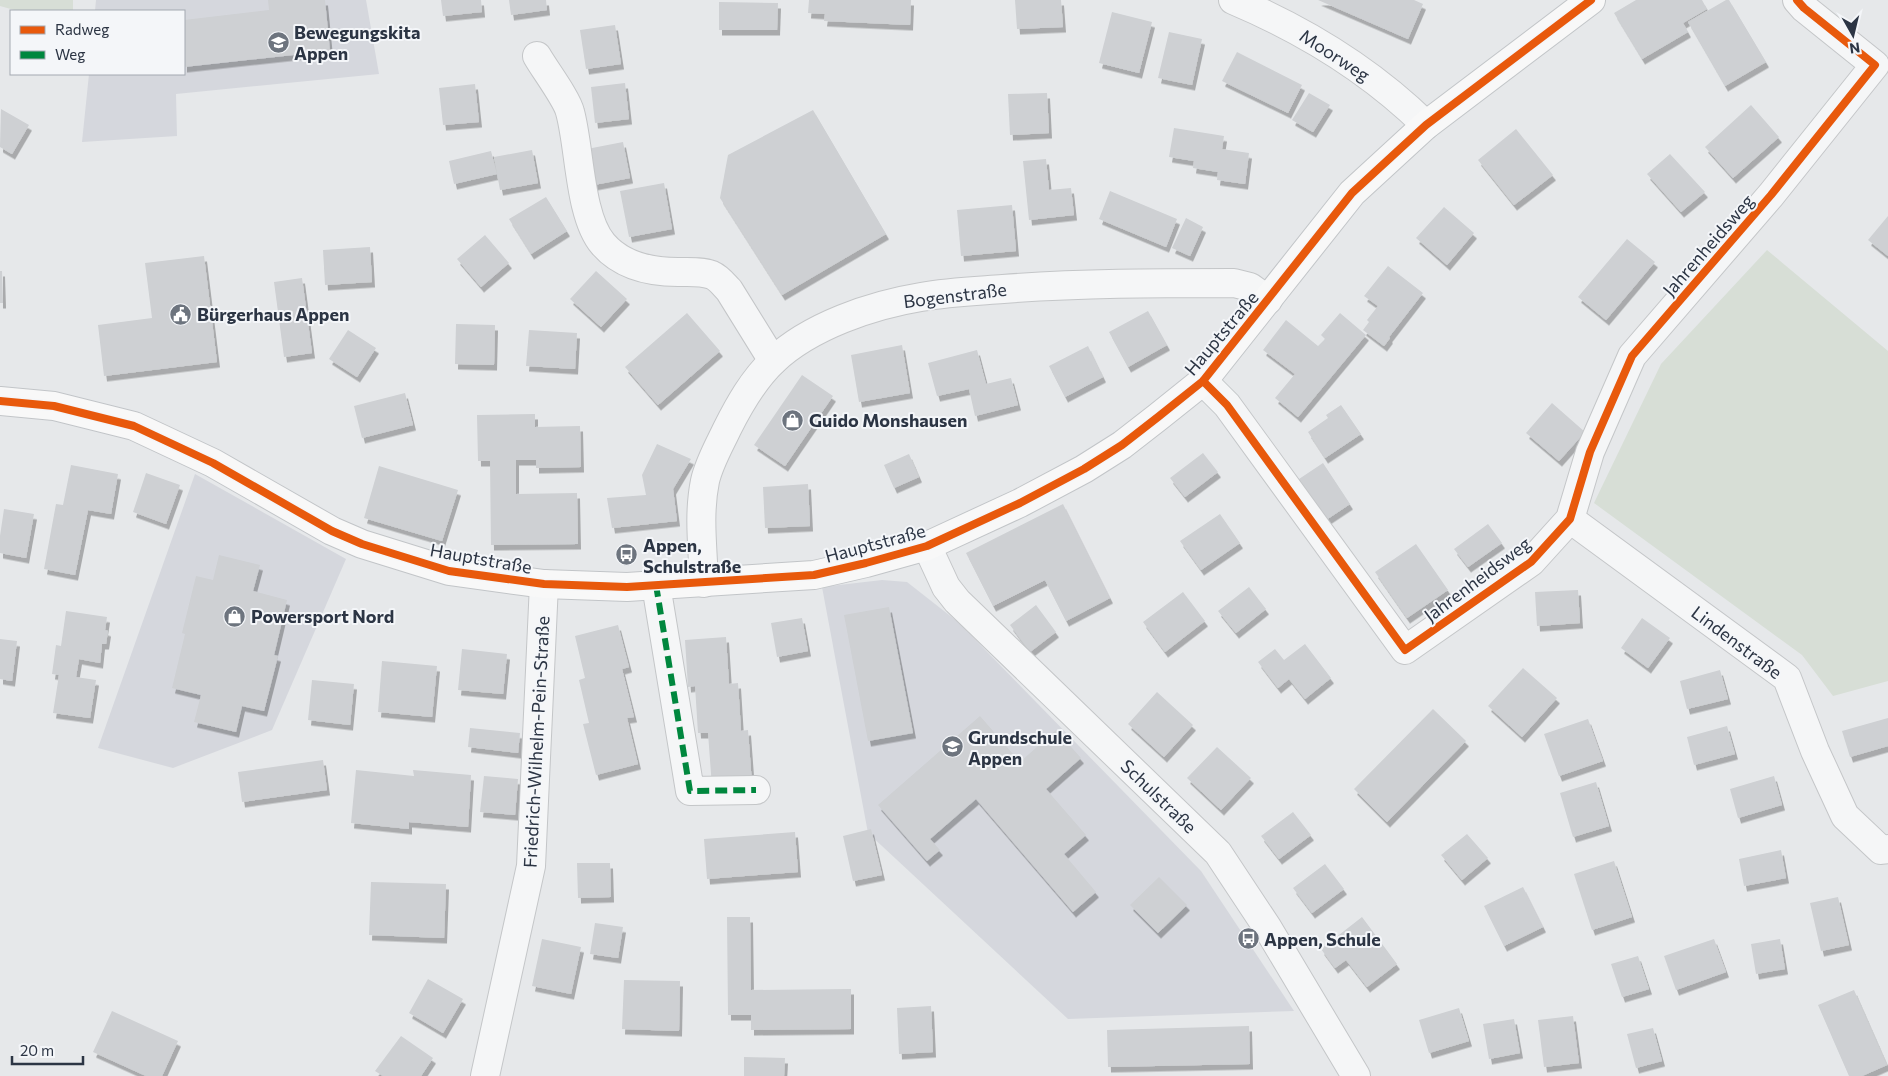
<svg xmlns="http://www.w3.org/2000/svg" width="1888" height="1076" font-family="Commissioner,sans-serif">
  <defs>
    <filter id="shadow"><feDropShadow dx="3" dy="5.5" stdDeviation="0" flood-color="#0004"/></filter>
  </defs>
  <rect width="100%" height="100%" fill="#e6e8ea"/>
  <g fill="#d5d7dd">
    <polygon points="96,0 366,0 379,74 176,94 177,136 82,142 89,74 184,74 184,11 95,11"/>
    <polygon points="195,474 346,559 272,730 173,768 98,748"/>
    <polygon points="882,580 907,582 958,622 1201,871 1294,1011 1068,1019 868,833 822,587"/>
  </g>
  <g fill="#d7ded6">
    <polygon points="0,0 73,0 73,11 18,11 0,6"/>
    <polygon points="1767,250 1888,351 1888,681 1833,696 1802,655 1594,503 1661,364"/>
  </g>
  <g fill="#ced0d3" filter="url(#shadow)">
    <polygon points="268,0 325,0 330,51 184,67 184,20 269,10"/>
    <polygon points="441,0 481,0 482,12 443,16"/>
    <polygon points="509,0 546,0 547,10 511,15"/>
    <polygon points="809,0 911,0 910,25 824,21 825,14 808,13"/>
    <polygon points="1015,0 1061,0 1063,27 1017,29"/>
    <polygon points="1318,0 1414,0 1423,4 1408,39"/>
    <polygon points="1636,0 1702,0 1707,9 1683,23 1688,32 1642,59 1614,13"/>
    <polygon points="1726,0 1729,0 1766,62 1725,86 1688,22"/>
    <polygon points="719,2 778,3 777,30 719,30"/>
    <polygon points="1112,12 1152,22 1139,73 1099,63"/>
    <polygon points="615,25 621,64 586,69 580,30"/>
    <polygon points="1169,32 1202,39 1192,85 1158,78"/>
    <polygon points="1237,52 1302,85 1288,113 1222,81"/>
    <polygon points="625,83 629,119 595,123 591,87"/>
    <polygon points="475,84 479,122 443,125 439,88"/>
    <polygon points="1047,93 1049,133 1010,135 1008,94"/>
    <polygon points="1309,93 1330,105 1313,132 1292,120"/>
    <polygon points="1751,105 1779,137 1733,178 1705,147"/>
    <polygon points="1,109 29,125 12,154 0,147"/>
    <polygon points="813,110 886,234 782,295 720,198 728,155"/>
    <polygon points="1174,128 1224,136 1222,149 1249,153 1245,184 1217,180 1218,172 1193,168 1194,161 1169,157"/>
    <polygon points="1516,129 1553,175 1514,205 1478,160"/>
    <polygon points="623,142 630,178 594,185 587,149"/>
    <polygon points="532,150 538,183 500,190 494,157"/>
    <polygon points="491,151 497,174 454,184 449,161"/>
    <polygon points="1670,154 1705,192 1681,212 1647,174"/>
    <polygon points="1046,159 1049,190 1071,188 1074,215 1029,220 1023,161"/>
    <polygon points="664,183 672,229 629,237 620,191"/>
    <polygon points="1110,191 1177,219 1166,247 1099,219"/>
    <polygon points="546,197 567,231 531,254 509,219"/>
    <polygon points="1012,205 1016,251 961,256 957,210"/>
    <polygon points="1444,207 1474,233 1447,265 1416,238"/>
    <polygon points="1888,216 1888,256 1868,240"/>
    <polygon points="1186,218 1203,227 1190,256 1172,248"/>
    <polygon points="485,235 509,263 481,287 457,259"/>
    <polygon points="1627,239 1655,262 1606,320 1578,297"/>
    <polygon points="370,247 372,282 325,285 323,250"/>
    <polygon points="204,256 217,362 104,376 98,325 152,318 145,263"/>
    <polygon points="1388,266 1423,293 1389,337 1390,338 1384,346 1363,330 1369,322 1367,320 1378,306 1364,296"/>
    <polygon points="0,271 2,271 3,303 0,303"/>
    <polygon points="596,271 627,299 601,327 570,299"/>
    <polygon points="302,278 312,353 284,357 274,282"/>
    <polygon points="1148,311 1167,345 1128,367 1109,332"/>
    <polygon points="687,313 720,351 658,405 625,367"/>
    <polygon points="1340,313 1366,335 1298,417 1275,398 1295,374 1263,350 1286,320 1318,346 1325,339 1321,335"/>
    <polygon points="456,324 495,325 494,365 455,364"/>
    <polygon points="348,330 376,348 357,377 329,359"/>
    <polygon points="529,330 577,333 575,369 526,366"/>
    <polygon points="902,345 910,393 859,402 851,355"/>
    <polygon points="1088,346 1103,377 1065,397 1049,366"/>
    <polygon points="977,350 986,384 1011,378 1018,405 975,416 969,389 937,396 928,363"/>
    <polygon points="802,375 833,396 785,466 754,445"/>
    <polygon points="405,393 413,425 362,438 354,406"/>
    <polygon points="1552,403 1585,432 1559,461 1526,433"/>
    <polygon points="1341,405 1361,434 1325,458 1308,432 1328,418 1326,415"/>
    <polygon points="535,414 535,427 580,426 581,467 536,468 536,460 516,460 516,494 577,493 578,544 491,545 490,461 478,461 477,415"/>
    <polygon points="657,444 691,459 673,489 677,521 612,528 607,498 646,495 642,475"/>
    <polygon points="1203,453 1218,472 1185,497 1170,478"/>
    <polygon points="909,454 919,477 894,488 884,465"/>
    <polygon points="1323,463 1350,504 1323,522 1296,481"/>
    <polygon points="71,465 118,474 111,514 88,510 75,575 44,569 56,504 63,505"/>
    <polygon points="379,466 458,490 442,541 364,518"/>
    <polygon points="146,473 180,485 166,524 133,512"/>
    <polygon points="808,484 810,526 765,528 763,487"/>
    <polygon points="1063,504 1110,598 1066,621 1045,580 993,606 966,553"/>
    <polygon points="4,509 34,514 26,558 0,553 0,536"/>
    <polygon points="1220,514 1240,543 1201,570 1180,541"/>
    <polygon points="1488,524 1502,543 1468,567 1454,549"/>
    <polygon points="1416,544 1448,590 1407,618 1375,572"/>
    <polygon points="219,555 260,565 253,591 287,600 274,655 278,656 264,711 242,706 236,732 194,722 201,695 172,688 185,634 182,633 196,576 213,580"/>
    <polygon points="1249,587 1266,609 1236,633 1218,611"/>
    <polygon points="1578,590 1580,623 1537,626 1535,592"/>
    <polygon points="1183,592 1205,621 1165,652 1143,622"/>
    <polygon points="1036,605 1056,632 1030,652 1010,625"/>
    <polygon points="889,607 913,733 868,741 844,615"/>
    <polygon points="66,611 107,617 105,630 108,631 106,644 102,644 100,663 79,659 76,677 96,680 90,718 53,713 59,675 52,674 56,645 61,646"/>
    <polygon points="802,618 808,651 777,657 771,623"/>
    <polygon points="1642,618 1670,638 1648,668 1621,648"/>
    <polygon points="618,625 629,667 622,669 634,717 627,718 638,764 596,775 583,724 589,723 579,680 585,678 575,636"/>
    <polygon points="726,637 729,684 738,683 741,731 748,730 752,784 712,787 708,733 698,733 695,686 688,687 685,640"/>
    <polygon points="0,639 17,641 12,681 0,679"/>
    <polygon points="1305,644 1331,678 1305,699 1289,679 1278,688 1258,662 1275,649 1284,660"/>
    <polygon points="462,649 507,654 503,694 458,690"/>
    <polygon points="382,661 437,666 432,717 378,712"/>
    <polygon points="1523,668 1557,698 1522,737 1488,706"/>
    <polygon points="1720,670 1728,699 1687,709 1680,681"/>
    <polygon points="312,680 354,684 350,725 308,720"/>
    <polygon points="1157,692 1193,725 1164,757 1128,724"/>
    <polygon points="1433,709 1466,741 1387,822 1354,789"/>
    <polygon points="980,716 1020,762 1056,730 1081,758 1046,789 1086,835 1064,854 1096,892 1073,912 976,799 930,839 940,850 927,861 878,805"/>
    <polygon points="1888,718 1888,746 1850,757 1842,731"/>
    <polygon points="1588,719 1603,761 1559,776 1544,734"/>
    <polygon points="1727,726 1735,754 1694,765 1687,737"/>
    <polygon points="470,728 520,733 518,753 468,747"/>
    <polygon points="1217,747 1251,778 1221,810 1187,778"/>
    <polygon points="323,760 327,790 242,802 238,772"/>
    <polygon points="356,770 414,776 413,770 471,775 468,827 409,822 409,829 351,823"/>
    <polygon points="484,776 518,779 515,815 480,812"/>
    <polygon points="1774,776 1782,805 1738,818 1730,789"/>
    <polygon points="1596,782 1609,826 1573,837 1560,793"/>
    <polygon points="1293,812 1311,835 1279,859 1261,836"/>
    <polygon points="871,829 882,875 853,881 843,836"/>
    <polygon points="795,832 798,872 707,879 704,839"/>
    <polygon points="1467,834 1488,858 1462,880 1441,855"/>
    <polygon points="1781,850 1786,878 1744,886 1739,859"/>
    <polygon points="1614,861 1632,917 1592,930 1574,874"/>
    <polygon points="577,863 610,863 611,897 578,898"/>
    <polygon points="1325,864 1344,889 1312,913 1293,888"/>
    <polygon points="1159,877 1187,905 1158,933 1130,905"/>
    <polygon points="371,882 446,884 444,938 369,935"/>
    <polygon points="1523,887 1543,927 1504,946 1484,906"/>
    <polygon points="1838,897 1849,945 1821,951 1810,903"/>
    <polygon points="727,917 750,917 751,990 851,989 851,1029 751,1030 751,1015 728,1015"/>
    <polygon points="1362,917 1397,964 1367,987 1346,960 1335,968 1321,949"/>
    <polygon points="595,923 623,927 618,958 590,954"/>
    <polygon points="542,939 581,947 571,994 532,986"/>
    <polygon points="1714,939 1726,972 1676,990 1664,956"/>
    <polygon points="1780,939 1785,969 1756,974 1751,944"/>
    <polygon points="1638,956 1649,989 1622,997 1611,964"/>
    <polygon points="428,979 463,999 443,1033 409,1013"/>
    <polygon points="624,980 680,981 679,1031 622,1029"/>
    <polygon points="1854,990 1887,1065 1862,1076 1849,1076 1818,1005"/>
    <polygon points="931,1006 933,1052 899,1054 897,1008"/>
    <polygon points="1459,1008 1469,1041 1429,1053 1419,1020"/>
    <polygon points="112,1011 178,1041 162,1076 146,1076 93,1052"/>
    <polygon points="1573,1016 1579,1063 1544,1067 1538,1020"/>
    <polygon points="1514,1019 1520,1053 1489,1059 1483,1024"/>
    <polygon points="1249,1026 1250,1064 1108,1067 1107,1030"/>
    <polygon points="1653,1028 1662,1061 1636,1068 1627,1034"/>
    <polygon points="401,1036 433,1058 421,1076 383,1076 375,1071"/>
    <polygon points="744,1057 785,1058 784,1076 744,1076"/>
  </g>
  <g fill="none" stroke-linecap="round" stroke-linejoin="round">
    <defs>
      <g id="minor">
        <path d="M 1233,0 C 1304,30 1371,71 1426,125"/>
        <path d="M 537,56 C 545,70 567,99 570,112 C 580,148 579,216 603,244 C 622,266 649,272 678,272 C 689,272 702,271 712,275 C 719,278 724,285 729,290 L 773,361"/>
        <polyline points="1203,381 1227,405 1405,650 1531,562 1570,519 1590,452 1632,356 1771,195 1875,65 1804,8 1797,0"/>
        <polyline points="1570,519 1787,678 1815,751 1845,816 1881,850 1888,849"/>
        <polyline points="927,546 946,587 957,601 1218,853 1267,927 1356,1076"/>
        <path d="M 704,583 C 703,549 698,515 705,481 C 709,463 719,446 727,429 C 739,405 753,380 773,361 C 810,326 872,305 921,297 C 948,292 976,291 1003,289 C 1080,283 1157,283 1234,283 L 1250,287 L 1268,300"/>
        <polyline points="656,585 690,791 756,790"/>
        <polyline points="485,1076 531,866 544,584"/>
      </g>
      <polyline id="major" points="0,401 54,406 134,426 213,463 332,531 362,544 449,571 544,584 627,587 814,575 866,563 927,546 1020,503 1084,469 1122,445 1158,417 1203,381 1352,193 1426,125 1591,0"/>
    </defs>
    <use href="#minor" stroke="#c4c6c8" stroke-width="30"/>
    <use href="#major" stroke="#c2c5c8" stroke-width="30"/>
    <use href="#minor" stroke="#f5f6f7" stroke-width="28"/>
    <use href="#major" stroke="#f8f8f8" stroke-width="28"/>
    <polyline stroke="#00873e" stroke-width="6" stroke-dasharray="12 6" stroke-linecap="butt" points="656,585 690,791 756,790"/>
    <defs>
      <g id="cycleway">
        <polyline points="1203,381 1227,405 1405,650 1531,562 1570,519 1590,452 1632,356 1771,195 1875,65 1804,8 1797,0"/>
        <polyline points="0,401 54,406 134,426 213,463 332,531 362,544 449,571 544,584 627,587 814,575 866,563 927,546 1020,503 1084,469 1122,445 1158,417 1203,381 1352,193 1426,125 1591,0"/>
      </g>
    </defs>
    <use href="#cycleway" stroke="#f4f6f9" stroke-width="11"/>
    <use href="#cycleway" stroke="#e8590c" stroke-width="8"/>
  </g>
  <defs>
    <symbol id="school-disc" viewBox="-11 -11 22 22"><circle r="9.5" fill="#6d747e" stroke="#f4f6f9"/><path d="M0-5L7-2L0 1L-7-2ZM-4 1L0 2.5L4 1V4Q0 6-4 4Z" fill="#fff"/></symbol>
    <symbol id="civic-disc" viewBox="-11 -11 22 22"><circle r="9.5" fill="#6d747e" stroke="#f4f6f9"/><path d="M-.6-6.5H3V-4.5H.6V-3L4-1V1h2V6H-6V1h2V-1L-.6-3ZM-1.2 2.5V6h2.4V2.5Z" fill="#fff"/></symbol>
    <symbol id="shop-disc" viewBox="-11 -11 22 22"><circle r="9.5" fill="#6d747e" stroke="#f4f6f9"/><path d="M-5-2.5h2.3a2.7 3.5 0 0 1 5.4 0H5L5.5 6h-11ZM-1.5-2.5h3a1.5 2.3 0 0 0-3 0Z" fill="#fff"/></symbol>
    <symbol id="bus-disc" viewBox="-11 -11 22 22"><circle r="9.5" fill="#6d747e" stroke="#f4f6f9"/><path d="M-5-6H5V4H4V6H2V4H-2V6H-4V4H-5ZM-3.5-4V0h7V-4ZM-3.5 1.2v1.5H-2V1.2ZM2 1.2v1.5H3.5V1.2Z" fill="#fff"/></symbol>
  </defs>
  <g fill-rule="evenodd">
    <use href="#school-disc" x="266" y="30" width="25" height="25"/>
    <use href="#civic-disc" x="168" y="302" width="25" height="25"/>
    <use href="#shop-disc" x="780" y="408" width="25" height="25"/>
    <use href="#bus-disc" x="614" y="542" width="25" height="25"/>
    <use href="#shop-disc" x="222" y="604" width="25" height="25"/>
    <use href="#school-disc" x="940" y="734" width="25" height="25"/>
    <use href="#bus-disc" x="1236" y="926" width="25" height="25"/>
  </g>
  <g text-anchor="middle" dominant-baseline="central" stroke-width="4" stroke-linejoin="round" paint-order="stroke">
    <g font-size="18" font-weight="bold" fill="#2c3544" stroke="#f4f6f9" text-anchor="start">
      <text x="294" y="32">Bewegungskita<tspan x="294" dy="21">Appen</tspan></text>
      <text x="197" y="314">Bürgerhaus Appen</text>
      <text x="809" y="420">Guido Monshausen</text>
      <text x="643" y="545">Appen,<tspan x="643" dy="21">Schulstraße</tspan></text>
      <text x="251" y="616">Powersport Nord</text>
      <text x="968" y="737">Grundschule<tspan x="968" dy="21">Appen</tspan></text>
      <text x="1264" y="939">Appen, Schule</text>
    </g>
    <g font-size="18" fill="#2c3544" stroke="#f4f6f9">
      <text transform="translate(1335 55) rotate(33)">Moorweg</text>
      <text transform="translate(1708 245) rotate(-49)">Jahrenheidsweg</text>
      <text transform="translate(955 295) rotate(-7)">Bogenstraße</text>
      <text transform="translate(1221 333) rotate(-50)">Hauptstraße</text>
      <text transform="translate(875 543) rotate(-15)">Hauptstraße</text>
      <text transform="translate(481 558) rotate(10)">Hauptstraße</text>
      <text transform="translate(1477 579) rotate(-37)">Jahrenheidsweg</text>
      <text transform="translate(1737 642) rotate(37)">Lindenstraße</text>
      <text transform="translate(536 742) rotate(-87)">Friedrich-Wilhelm-Pein-Straße</text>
      <text transform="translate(1159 796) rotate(44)">Schulstraße</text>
    </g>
  </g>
  <rect x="10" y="10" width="175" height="65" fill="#f4f6f9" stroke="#a4a9b1"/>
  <rect x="20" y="26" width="25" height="8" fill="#e8590c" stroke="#a4a9b1"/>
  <text x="55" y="35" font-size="15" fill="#2c3544">Radweg</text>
  <rect x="20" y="51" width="25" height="8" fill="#00873e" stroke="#a4a9b1"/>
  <text x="55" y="60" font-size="15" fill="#2c3544">Weg</text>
  <g transform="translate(1853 35) rotate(172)" stroke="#f4f6f9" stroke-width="4" paint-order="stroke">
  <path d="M0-4L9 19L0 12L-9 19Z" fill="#2c3544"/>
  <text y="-8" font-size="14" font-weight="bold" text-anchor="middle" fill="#2c3544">N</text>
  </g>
  <path d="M12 1056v8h71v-8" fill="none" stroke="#2c3544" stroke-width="2.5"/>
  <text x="20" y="1056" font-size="15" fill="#2c3544" stroke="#f4f6f9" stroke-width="4" paint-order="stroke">20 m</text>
</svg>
